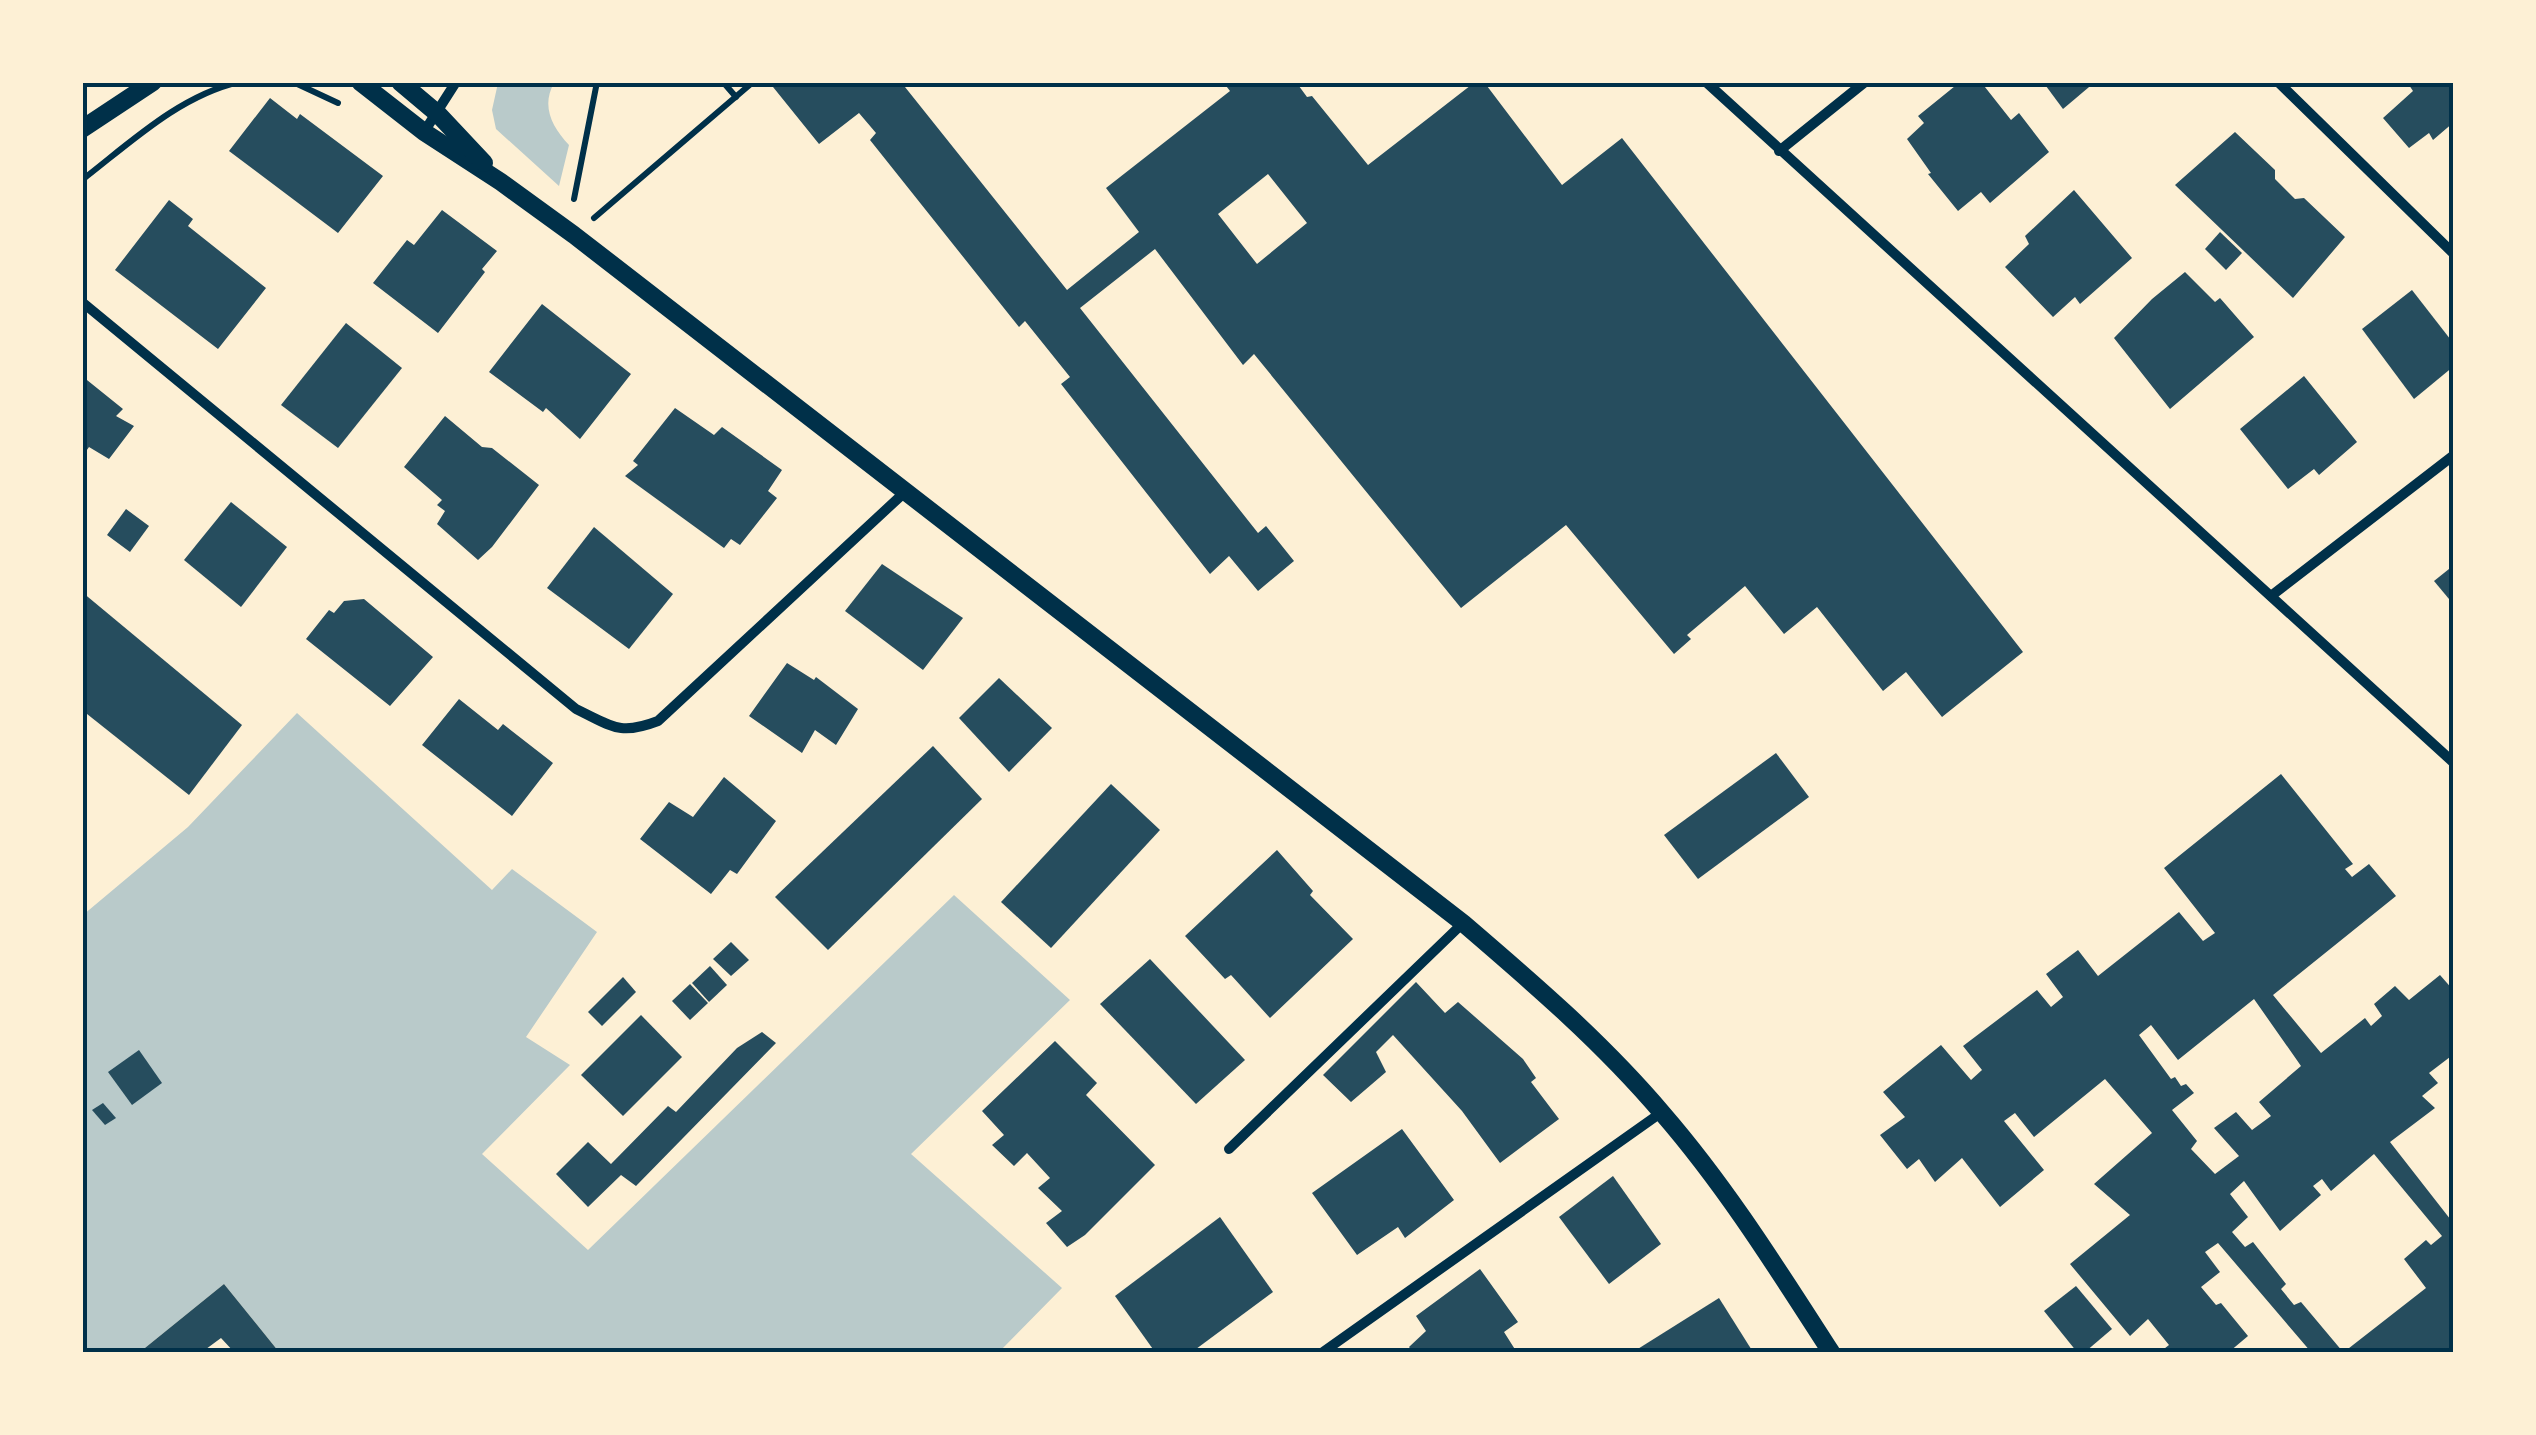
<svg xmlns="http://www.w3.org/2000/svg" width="2536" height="1435" font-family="Karla,sans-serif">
  <rect width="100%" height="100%" fill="#fdf0d5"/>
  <g fill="#b9caca">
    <path d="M 498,83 L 554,83 C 541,106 552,127 569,145 L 559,186 L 496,129 L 492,110 Z"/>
    <polygon points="297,713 492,890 512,869 597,932 526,1037 570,1065 482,1154 588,1250 954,895 1070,1000 911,1154 1062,1288 999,1352 279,1352 224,1284 140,1352 83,1352 83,915 188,827"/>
  </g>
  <g fill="#264d5e" fill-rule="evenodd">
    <path d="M 769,82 L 901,82 L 1067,290 L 1139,232 L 1106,188 L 1230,91 L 1223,82 L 1296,82 L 1307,97 L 1312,96 L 1368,165 L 1475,82 L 1484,82 L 1562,185 L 1622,138 L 2023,652 L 1942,717 L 1906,672 L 1883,691 L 1817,607 L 1784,634 L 1745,586 L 1687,635 L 1691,639 L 1674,654 L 1566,525 L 1461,608 L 1254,354 L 1243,365 L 1155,249 L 1080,308 L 1258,533 L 1266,526 L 1294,561 L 1258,591 L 1229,556 L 1210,574 L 1061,384 L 1070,377 L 1025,321 L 1019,327 L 870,140 L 876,133 L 859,113 L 819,144 ZM 1268,174 L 1307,223 L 1257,264 L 1218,214 Z"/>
    <polygon points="1960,82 1981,82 2011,120 2019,113 2049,152 1990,203 1981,192 1958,211 1928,174 1931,173 1907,139 1924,123 1918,116"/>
    <polygon points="2043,82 2095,82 2063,109"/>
    <polygon points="2407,82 2454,82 2454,122 2433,140 2429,133 2409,148 2383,118 2413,91"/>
    <polygon points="270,98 297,119 300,114 383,176 338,233 229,151"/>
    <polygon points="2235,132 2275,170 2275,179 2295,199 2304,198 2345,237 2293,298 2175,185"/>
    <polygon points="2074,190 2132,258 2080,304 2075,297 2053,317 2005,267 2029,244 2025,236"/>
    <polygon points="169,200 193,219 188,226 266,288 218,349 115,270"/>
    <polygon points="442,210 497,251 482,269 485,272 438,333 373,283 407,240 414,245"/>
    <polygon points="2220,232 2242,253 2226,270 2205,249"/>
    <polygon points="2185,272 2215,302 2220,298 2254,337 2170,409 2114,338 2152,299"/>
    <polygon points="2412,290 2454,344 2454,366 2414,399 2362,329"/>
    <polygon points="542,304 631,374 580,439 546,408 543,412 489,372"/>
    <polygon points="346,323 402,368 338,448 281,405"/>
    <polygon points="82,376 123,409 116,416 134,426 109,459 89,447 82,457"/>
    <polygon points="2304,376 2357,442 2319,475 2314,469 2288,489 2240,429"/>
    <polygon points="675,408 714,435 722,427 782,470 768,491 777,498 740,545 731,539 724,548 625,476 638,465 633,461"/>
    <polygon points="445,416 482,447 492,448 539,485 492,547 478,560 437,524 445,511 437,505 442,500 404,467"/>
    <polygon points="231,502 287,547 241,607 184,560"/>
    <polygon points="126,509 149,526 130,552 107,535"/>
    <polygon points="594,527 673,594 629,649 547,588"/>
    <polygon points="882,564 963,618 923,670 845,611"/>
    <polygon points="2454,565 2454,605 2434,581"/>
    <polygon points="82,592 242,725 189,795 82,710"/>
    <polygon points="364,599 433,657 390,706 306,639 329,610 334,613 344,601"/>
    <polygon points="787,663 814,680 816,677 858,709 836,745 815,730 802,753 749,716"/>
    <polygon points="999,678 1052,728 1009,772 959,718"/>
    <polygon points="459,699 498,730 503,724 553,763 512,816 422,745"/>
    <polygon points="933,746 982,799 828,950 775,897"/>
    <polygon points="1776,753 1809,797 1698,879 1664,835"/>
    <path d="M 2281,774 L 2353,864 L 2345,869 L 2352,877 L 2369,864 L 2396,896 L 2273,995 L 2321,1053 L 2365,1018 L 2371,1026 L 2382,1016 L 2374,1004 L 2395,986 L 2409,1000 L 2440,975 L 2454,991 L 2454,1061 L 2450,1057 L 2429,1073 L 2438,1083 L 2422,1096 L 2435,1108 L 2390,1142 L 2454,1224 L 2454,1352 L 2344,1352 L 2426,1288 L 2404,1259 L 2426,1240 L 2431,1245 L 2442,1236 L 2374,1154 L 2331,1191 L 2322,1179 L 2313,1186 L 2321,1195 L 2280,1231 L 2244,1181 L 2230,1194 L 2248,1217 L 2232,1232 L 2245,1247 L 2253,1242 L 2286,1284 L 2281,1289 L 2294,1305 L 2301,1302 L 2343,1352 L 2311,1352 L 2218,1243 L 2205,1252 L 2220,1272 L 2201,1287 L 2216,1305 L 2221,1303 L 2248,1336 L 2229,1352 L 2160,1352 L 2169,1345 L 2148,1319 L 2130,1336 L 2070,1264 L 2130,1215 L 2094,1184 L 2152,1133 L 2105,1079 L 2034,1137 L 2015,1113 L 2004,1121 L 2044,1170 L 2000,1207 L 1962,1158 L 1935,1182 L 1919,1159 L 1907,1169 L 1880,1135 L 1905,1117 L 1883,1092 L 1941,1045 L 1971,1080 L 1982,1070 L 1963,1046 L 2037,990 L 2051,1007 L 2063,997 L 2046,974 L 2078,950 L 2098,976 L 2179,912 L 2203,941 L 2215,933 L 2164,868 ZM 2254,999 L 2301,1066 L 2259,1102 L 2271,1116 L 2252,1130 L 2236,1112 L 2214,1128 L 2239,1156 L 2215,1174 L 2191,1149 L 2197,1141 L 2172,1110 L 2194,1093 L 2186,1084 L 2181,1086 L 2175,1077 L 2171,1079 L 2139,1035 L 2151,1025 L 2178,1060 Z"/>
    <polygon points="724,777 776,821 737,874 730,870 711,894 640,839 669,802 693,817"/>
    <polygon points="1111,784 1160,830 1051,948 1001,902"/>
    <polygon points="1277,850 1313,891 1310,895 1353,939 1270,1018 1231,975 1225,979 1185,936"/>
    <polygon points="731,942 749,960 731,976 713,959"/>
    <polygon points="1150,959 1245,1060 1196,1104 1100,1004"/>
    <polygon points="710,966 727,985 709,1002 692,983"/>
    <polygon points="623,977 636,992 602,1026 588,1012"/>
    <polygon points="1416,982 1445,1013 1458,1002 1523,1059 1536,1078 1531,1082 1559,1119 1500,1163 1462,1111 1393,1035 1376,1052 1386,1072 1351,1102 1323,1075"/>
    <polygon points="690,984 708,1003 690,1020 672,1001"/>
    <polygon points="641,1015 682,1057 623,1116 581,1075"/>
    <polygon points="762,1032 776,1043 636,1186 621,1175 588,1207 556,1174 588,1142 611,1164 668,1106 676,1112 737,1048"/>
    <polygon points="1055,1041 1097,1083 1086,1095 1155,1165 1085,1235 1067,1247 1046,1223 1062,1211 1038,1188 1050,1178 1027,1153 1014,1166 992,1145 1004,1135 982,1111"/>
    <polygon points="139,1050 162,1083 132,1105 108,1072"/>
    <polygon points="103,1103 116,1118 105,1125 92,1110"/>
    <polygon points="1402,1129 1454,1200 1405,1238 1398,1227 1357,1255 1312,1193"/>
    <polygon points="1613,1176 1661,1244 1609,1284 1559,1217"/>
    <polygon points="1220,1217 1273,1292 1192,1352 1155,1352 1115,1296"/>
    <polygon points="1480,1269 1518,1322 1504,1332 1516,1351 1413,1352 1409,1347 1426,1331 1416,1316"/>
    <polygon points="224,1284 279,1352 234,1352 221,1338 202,1352 140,1352"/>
    <polygon points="2076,1286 2112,1329 2085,1352 2077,1352 2044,1311"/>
    <polygon points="1719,1298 1753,1352 1633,1352"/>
  </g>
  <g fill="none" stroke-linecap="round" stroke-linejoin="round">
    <g stroke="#003049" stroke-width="6">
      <polyline points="293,82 338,103"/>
      <polyline points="723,82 736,97"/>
      <path d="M 82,180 C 130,143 179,96 239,82"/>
      <polyline points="574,199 597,82"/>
      <polyline points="594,218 753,82"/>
      <polyline points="218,1352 219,1352"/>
    </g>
    <g stroke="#003049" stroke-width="10">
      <polyline points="1706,82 2454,763"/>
      <polyline points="2278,82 2454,254"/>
      <polyline points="424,132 456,82"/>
      <polyline points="1779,151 1865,82"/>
      <path d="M 82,302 L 576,709 C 612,726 619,736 658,721 L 905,492"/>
      <polyline points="2271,596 2454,455"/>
      <polyline points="1229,1149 1463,923"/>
      <polyline points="1323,1352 1662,1112"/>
    </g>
    <g stroke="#003049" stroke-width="18">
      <path d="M 360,82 L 424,132 L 501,182 L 574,235 L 1463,923 C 1533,983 1603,1043 1663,1114 C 1727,1188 1778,1270 1831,1352"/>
      <polyline points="400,82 438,114 484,163"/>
      <polyline points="82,129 153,82"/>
    </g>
  </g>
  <rect width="2536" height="1435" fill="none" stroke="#fdf0d5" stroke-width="170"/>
  <rect x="85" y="85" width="2366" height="1265" fill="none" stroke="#003049" stroke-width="4"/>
</svg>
